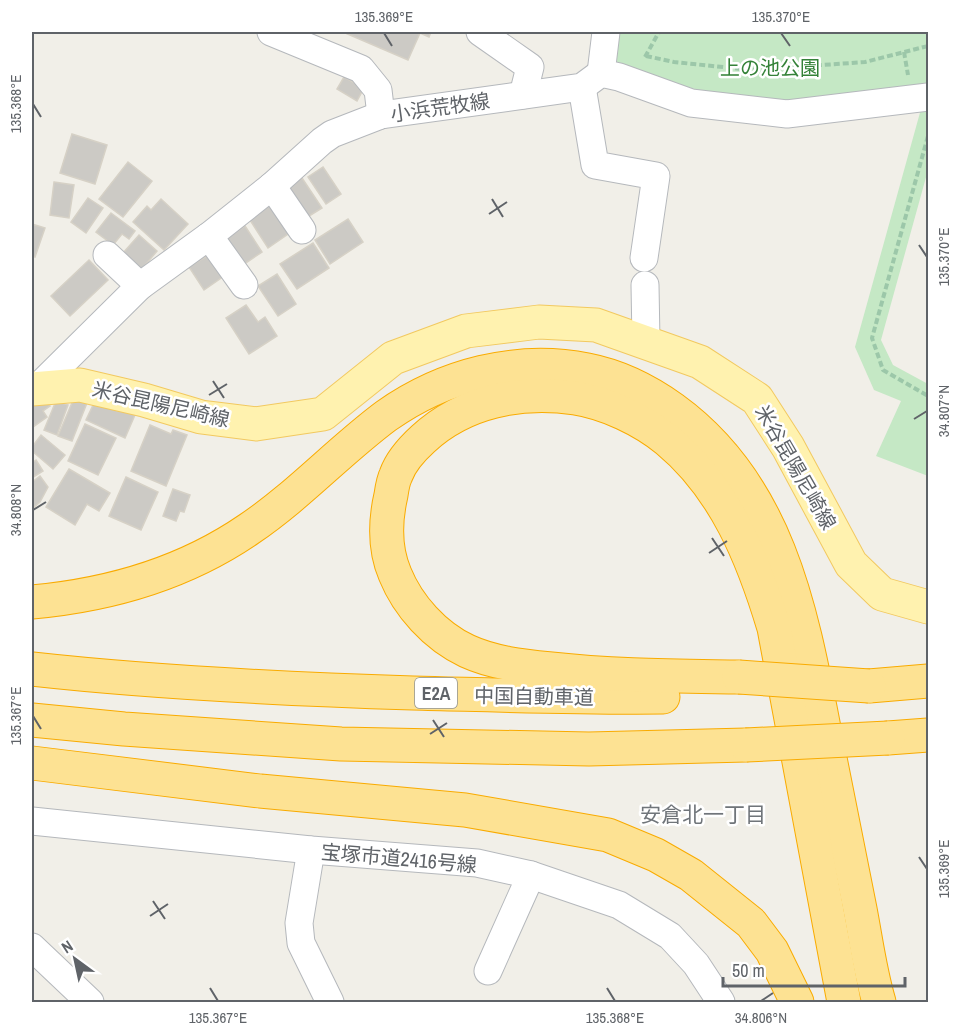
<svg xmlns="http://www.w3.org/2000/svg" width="960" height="1034" font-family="'Archivo Narrow','Noto Sans JP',sans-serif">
  <rect width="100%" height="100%" fill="#f1efe8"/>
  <g fill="#c5e8c5">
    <polygon points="615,32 928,32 928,83 802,102 741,101 611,67"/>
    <polygon points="921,109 928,109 928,170 881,340 893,365 928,384 928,476 876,456 901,401 874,390 855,347"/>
  </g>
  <g fill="#cccac5" stroke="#d6d1c6" stroke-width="1.5">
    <polygon points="343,32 431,32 429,37 420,33 408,60"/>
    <polygon points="344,77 364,88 357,101 337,89"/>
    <polygon points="72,134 107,145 95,184 60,173"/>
    <polygon points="128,162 152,181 123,217 99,199"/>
    <polygon points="323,167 341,194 326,204 308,177"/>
    <polygon points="302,178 322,208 306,218 286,188"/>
    <polygon points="54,182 74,185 69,218 50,215"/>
    <polygon points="88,198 103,208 86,233 71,222"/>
    <polygon points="161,199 188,224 164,250 133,222 147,206 151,210"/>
    <polygon points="271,202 291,232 268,248 248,217"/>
    <polygon points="111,213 135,231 129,239 122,234 113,245 96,232"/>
    <polygon points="348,219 363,242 330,264 315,240"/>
    <polygon points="32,224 45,228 35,257 32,256"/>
    <polygon points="245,226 262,252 240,267 223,241"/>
    <polygon points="139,235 157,251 141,270 123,253"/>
    <polygon points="313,243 329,268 297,289 280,264"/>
    <polygon points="210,254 224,276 204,290 189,267"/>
    <polygon points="89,260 108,280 70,316 51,296"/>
    <polygon points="277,274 296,304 278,316 258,286"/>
    <polygon points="246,305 258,322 265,317 277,336 249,354 226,318"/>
    <polygon points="32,397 44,397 50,406 43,411 47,417 33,427 32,424"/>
    <polygon points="74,398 87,403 72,441 58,436"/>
    <polygon points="56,401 68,405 57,435 44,430"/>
    <polygon points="95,401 117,411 119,408 135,415 125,438 86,420"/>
    <polygon points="85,424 116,438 98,475 68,461"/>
    <polygon points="150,425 171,434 173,430 187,435 166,486 131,471"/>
    <polygon points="41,435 65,455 53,469 32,451 32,447"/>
    <polygon points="36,460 43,471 32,478 32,463"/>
    <polygon points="69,469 110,493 99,511 87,504 75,525 46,507"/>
    <polygon points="40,476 48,487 40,502 32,509 32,482"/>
    <polygon points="126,477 158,492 141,530 109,516"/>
    <polygon points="173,489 190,495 184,512 180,511 176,521 163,516"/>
  </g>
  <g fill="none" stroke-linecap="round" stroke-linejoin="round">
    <defs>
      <g id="minor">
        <polyline points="271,32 361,69 378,90 381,115"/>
        <polyline points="480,32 530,67 523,95"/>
        <polyline points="601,73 606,32"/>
        <polyline points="582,87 595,165 656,176 644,258"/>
        <polyline points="272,186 302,230"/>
        <polyline points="209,236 244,285"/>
        <polyline points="107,255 140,286"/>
        <polyline points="645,285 646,341"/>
        <polyline points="38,387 140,286 209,236 272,186 322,141 332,134 381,115 582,87 601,73 619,77 691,103 787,114 928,97"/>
        <polyline points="32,821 311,850 477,863 531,875 619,905 670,936 696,964 721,1002"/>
        <polyline points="311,850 299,923 301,943 330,1002"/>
        <polyline points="32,947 90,1002"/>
        <polyline points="488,971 531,875"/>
      </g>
      <polyline id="major" points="32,389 80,385 144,400 201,417 256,424 323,414 393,358 466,331 539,322 596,325 700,362 757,399 788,447 851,564 882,594 928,607"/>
      <g id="highway">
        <path d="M 32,602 C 109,595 185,573 249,529 C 298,496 339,451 386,416 C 444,375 517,356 587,370 C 618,376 648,391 673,409 C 778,485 801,609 824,728 C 836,788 848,848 860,909 C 866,940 870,972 879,1002"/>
        <path d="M 32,669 C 158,683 286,689 413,693 C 497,695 580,698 663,697"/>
        <path d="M 739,677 C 676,676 613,676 551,669 C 522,666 493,663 467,651 C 435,636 408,606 395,574 C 384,548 385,521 391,495 C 392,488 393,481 396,475 C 401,461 412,449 423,439 C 464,401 521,390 575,398 C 607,403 642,420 667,440 C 725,488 753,558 774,628 L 844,1002"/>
        <polyline points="869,686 928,681"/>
        <polyline points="32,720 124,729 341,744 589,749 746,745"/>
        <polyline points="888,738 928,735"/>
        <polyline points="32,763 260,791 465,810 608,835 656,855 691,875 751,923 772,951 797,1002"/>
      </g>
    </defs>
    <use href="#minor" stroke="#b5b8bc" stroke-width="29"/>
    <use href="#major" stroke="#f2c960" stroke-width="35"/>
    <use href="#highway" stroke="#f9ab00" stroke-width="35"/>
    <g stroke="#9cc7a9" stroke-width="4" stroke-dasharray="6 3" stroke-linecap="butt">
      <polyline points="904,52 908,75"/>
      <polyline points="646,56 674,62 751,70 865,62 928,46"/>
      <polyline points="645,57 659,32"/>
      <polyline points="928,136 872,338 883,370 928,396"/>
    </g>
    <use href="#minor" stroke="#fff" stroke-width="27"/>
    <use href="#major" stroke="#fff2af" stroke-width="33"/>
    <use href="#highway" stroke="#fde293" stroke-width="33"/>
    <defs>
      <g id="highway-bridge">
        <polyline points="739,677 869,686"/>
        <polyline points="746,745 888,738"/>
      </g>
    </defs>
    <use href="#highway-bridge" stroke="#f9ab00" stroke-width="35" stroke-linecap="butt"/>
    <use href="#highway-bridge" stroke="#fde293" stroke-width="33"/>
  </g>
  <path fill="none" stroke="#5f6368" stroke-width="2" d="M 384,33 L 392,46M 781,33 L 790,46M 33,104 L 41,117M 492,199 L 503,217M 489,214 L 507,202M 919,245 L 927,257M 213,381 L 224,398M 209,395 L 227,384M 914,419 L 927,411M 33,510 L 46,502M 712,538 L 724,556M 709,553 L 727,541M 33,716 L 41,729M 433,720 L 444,737M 430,734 L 447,723M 919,857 L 927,869M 153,901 L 165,919M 150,916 L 168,904M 210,988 L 218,1001M 607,988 L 615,1001M 761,1001 L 773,993"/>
  <g text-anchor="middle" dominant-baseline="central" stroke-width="5" stroke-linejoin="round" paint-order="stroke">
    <rect fill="#fff" stroke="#8f9295" stroke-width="1.5" x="415" y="678" width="42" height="30" rx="4.5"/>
    <g font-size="18" font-weight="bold" fill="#5f6368">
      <text x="436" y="693">E2A</text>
    </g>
    <g font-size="20" fill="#348238" stroke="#fff">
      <text x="770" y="67">上の池公園</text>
    </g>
    <g font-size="20" fill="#5f6368" stroke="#fff">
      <text transform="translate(440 107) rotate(-8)">小浜荒牧線</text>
      <text transform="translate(161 404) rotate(13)">米谷昆陽尼崎線</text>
      <text transform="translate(796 467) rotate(60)">米谷昆陽尼崎線</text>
      <text transform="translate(534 696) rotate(1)">中国自動車道</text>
      <text transform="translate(399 858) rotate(5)">宝塚市道2416号線</text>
    </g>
    <g font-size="21" fill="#70757a" stroke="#fff">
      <text x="703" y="814">安倉北一丁目</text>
    </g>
  </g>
  <rect width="960" height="1034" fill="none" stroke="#ffffff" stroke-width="66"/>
  <g transform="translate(75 959) rotate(327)" stroke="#ffffff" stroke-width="4.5" paint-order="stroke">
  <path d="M0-4.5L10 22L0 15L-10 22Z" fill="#5f6368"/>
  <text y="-9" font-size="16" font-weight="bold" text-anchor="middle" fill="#5f6368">N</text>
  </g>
  <path d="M723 977v9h182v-9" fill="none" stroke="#5f6368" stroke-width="3"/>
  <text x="732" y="977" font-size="18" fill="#5f6368" stroke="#ffffff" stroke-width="4.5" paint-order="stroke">50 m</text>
  <rect x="33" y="33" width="894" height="968" fill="none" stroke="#5f6368" stroke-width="2"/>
  <g font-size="15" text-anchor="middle" fill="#5f6368">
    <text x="384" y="22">135.369°E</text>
    <text x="781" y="22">135.370°E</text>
    <text transform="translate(16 104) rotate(-90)" y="5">135.368°E</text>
    <text transform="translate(944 257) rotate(-90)" y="5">135.370°E</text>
    <text transform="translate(944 411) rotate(-90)" y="5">34.807°N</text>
    <text transform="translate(16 510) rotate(-90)" y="5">34.808°N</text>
    <text transform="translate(16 716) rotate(-90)" y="5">135.367°E</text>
    <text transform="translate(944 869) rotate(-90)" y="5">135.369°E</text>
    <text x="218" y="1023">135.367°E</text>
    <text x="615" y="1023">135.368°E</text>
    <text x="761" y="1023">34.806°N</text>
  </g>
</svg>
